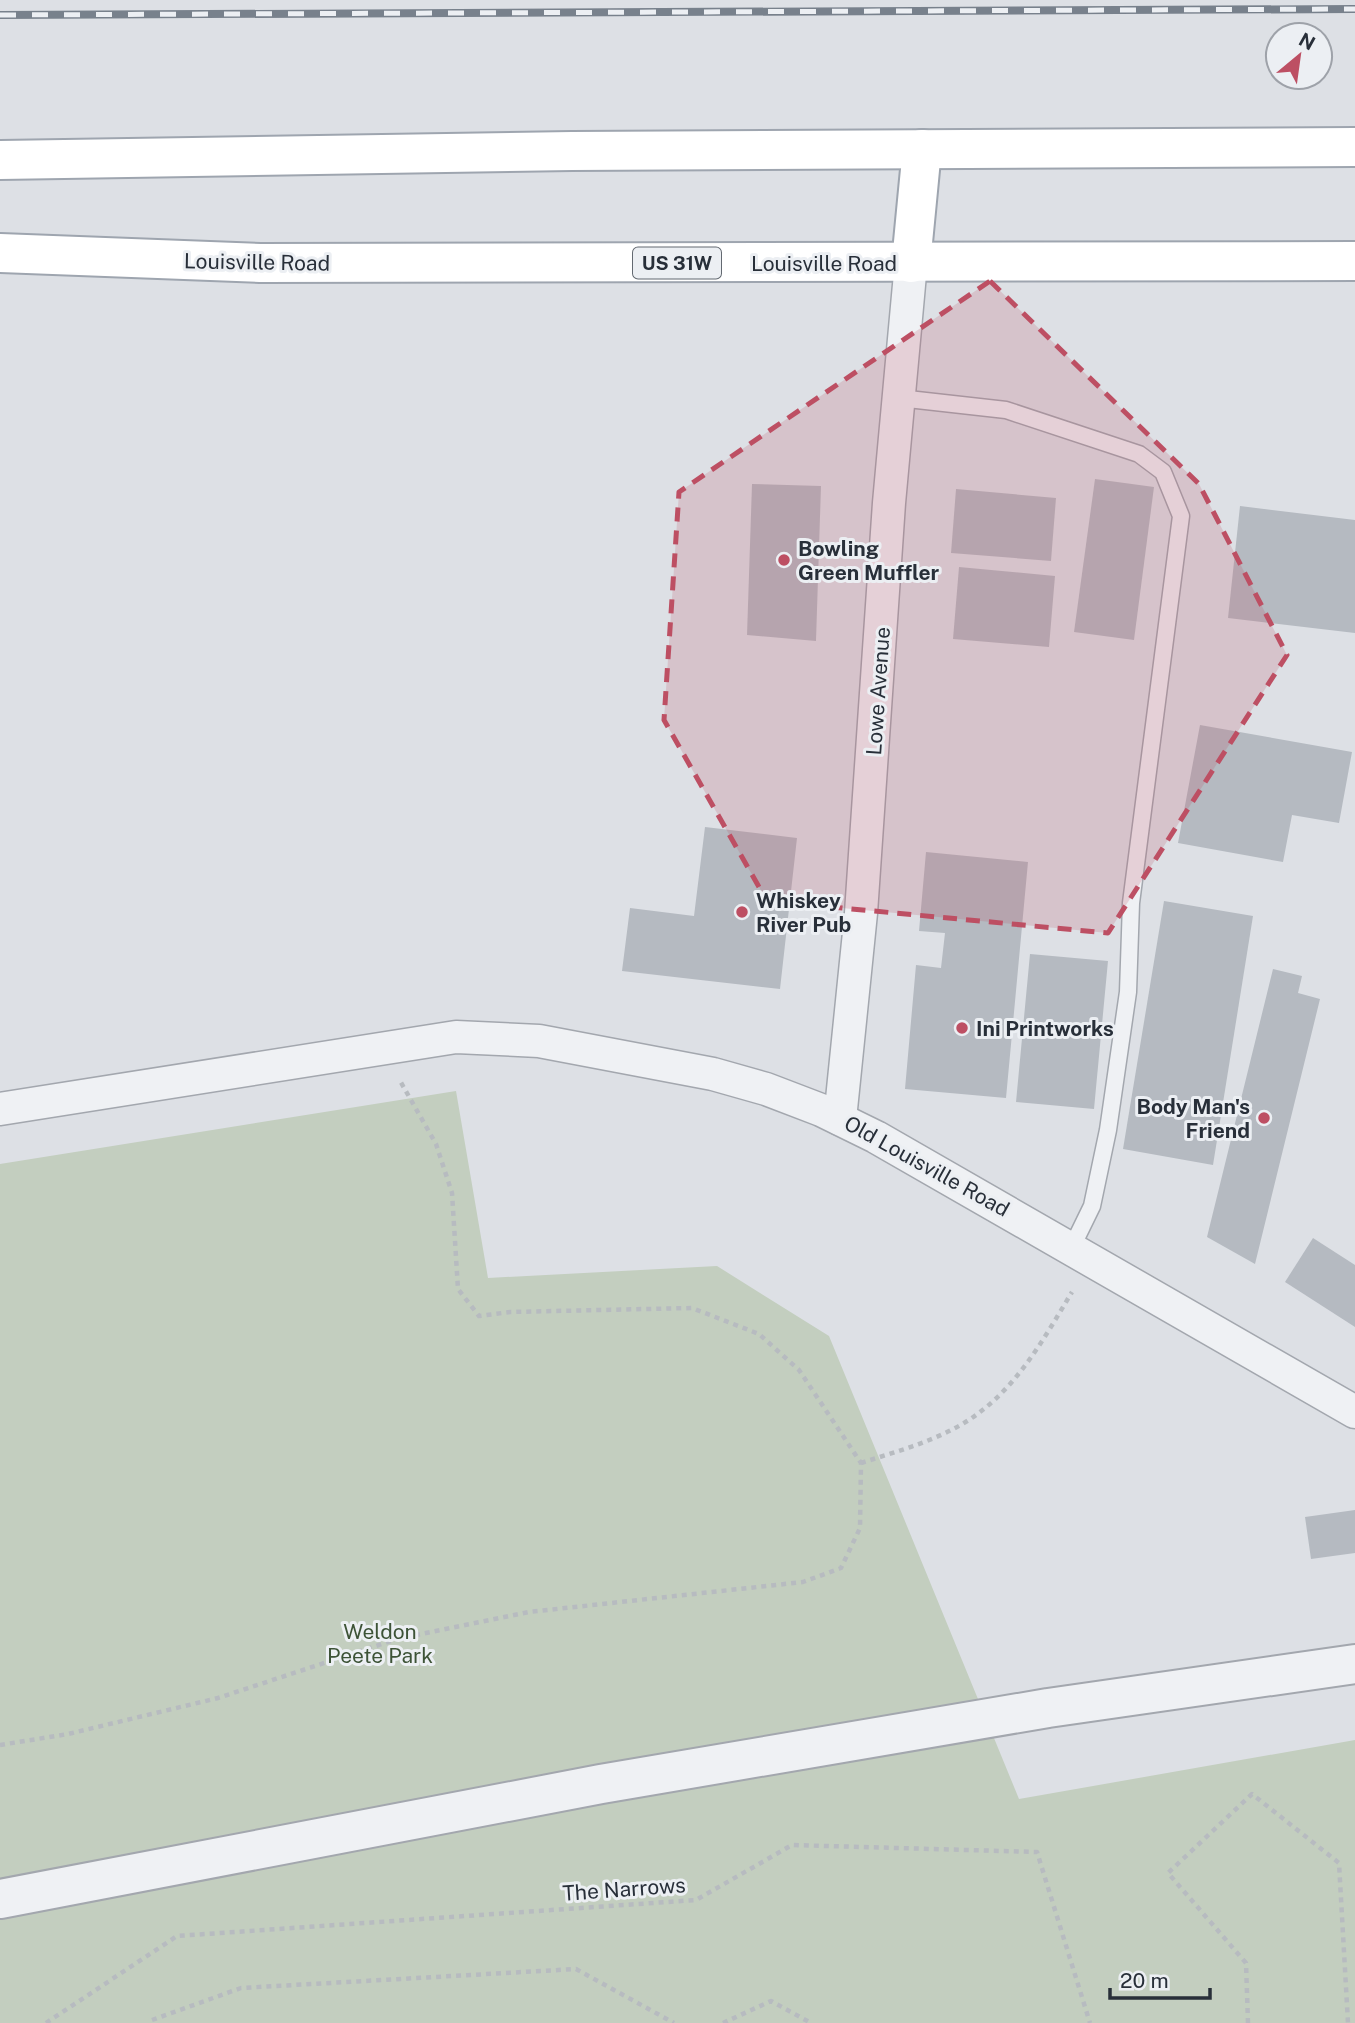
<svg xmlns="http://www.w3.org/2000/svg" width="1355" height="2023" font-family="'Public Sans',sans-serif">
  <rect width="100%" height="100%" fill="#dde0e5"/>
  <polygon fill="#c3cebf" points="456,1091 488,1278 717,1266 829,1336 1019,1799 1355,1740 1355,2023 0,2023 0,1164"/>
  <g fill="#b5bac1">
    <polygon points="1095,479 1154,487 1134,640 1074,632"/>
    <polygon points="752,484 821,486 816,641 747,635"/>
    <polygon points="956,489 1056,498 1051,561 951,553"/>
    <polygon points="1240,506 1355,520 1355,633 1228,618"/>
    <polygon points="959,567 1055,576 1049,647 953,639"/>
    <polygon points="1200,725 1352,752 1339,823 1292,815 1283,862 1178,843"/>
    <polygon points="705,827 797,838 780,989 622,971 630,908 694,916"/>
    <polygon points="926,852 1028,862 1006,1098 905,1089 916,965 941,968 945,933 919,931"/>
    <polygon points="1164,901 1253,916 1213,1165 1123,1149"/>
    <polygon points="1030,954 1108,961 1094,1109 1016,1102"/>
    <polygon points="1273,969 1302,976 1298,993 1320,999 1255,1264 1207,1237"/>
    <polygon points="1313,1238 1355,1265 1355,1327 1285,1282"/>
    <polygon points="1355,1510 1355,1553 1311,1559 1305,1517"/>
  </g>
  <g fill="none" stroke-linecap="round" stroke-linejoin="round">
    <defs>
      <polyline id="service" points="899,398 1006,410 1139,454 1163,472 1181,516 1131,903 1128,992 1108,1130 1092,1206 1072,1247"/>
      <g id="minor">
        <polyline points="0,1109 456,1037 539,1041 713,1074 766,1089 821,1110 876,1137 1355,1412"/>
        <polyline points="840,1119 861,913 889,503 911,263"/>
      </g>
      <polyline id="tertiary" points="0,1899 601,1784 1048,1708 1355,1664"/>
      <g id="primary">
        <polyline points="0,160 572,151 1355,147"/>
        <polyline points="0,253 260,263 1355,261"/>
        <polyline points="911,263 922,149"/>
      </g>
    </defs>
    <use href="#service" stroke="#a3a7ae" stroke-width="19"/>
    <use href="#minor" stroke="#a3a7ae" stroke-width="35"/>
    <use href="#tertiary" stroke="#a3a7ae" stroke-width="42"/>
    <use href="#primary" stroke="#9ea5af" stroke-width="42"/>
    <g stroke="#b7bbc0" stroke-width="4.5" stroke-dasharray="5 5" stroke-linecap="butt">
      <path d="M 861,1463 C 901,1450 947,1438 980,1412 C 1021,1381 1046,1335 1072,1292"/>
      <polyline points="0,1745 68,1734 218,1698 397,1639 529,1612 803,1582 841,1568 860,1528 861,1463 799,1370 759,1334 692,1308 510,1312 479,1316 458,1289 452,1193 436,1144 399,1079"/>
      <polyline points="152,2020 241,1988 576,1969 674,2023"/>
      <polyline points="46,2023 177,1936 696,1900 792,1845 1037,1852 1090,2023"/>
      <polyline points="723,2023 771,2001 811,2023"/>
      <polyline points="1248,2023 1246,1963 1168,1873 1252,1794 1339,1863 1348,2023"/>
    </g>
    <use href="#service" stroke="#eff1f4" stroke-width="16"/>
    <use href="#minor" stroke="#eff1f4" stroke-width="32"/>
    <use href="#tertiary" stroke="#eff1f4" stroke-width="38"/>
    <use href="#primary" stroke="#fff" stroke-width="38"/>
    <defs>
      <polyline id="rail" points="0,15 1355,9"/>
    </defs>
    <use href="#rail" stroke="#78818c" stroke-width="8"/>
    <use href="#rail" stroke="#eceff3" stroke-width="5" stroke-dasharray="16" stroke-linecap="butt"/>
  </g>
  <path fill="#bd4f63" fill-opacity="0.2" stroke="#bd4f63" stroke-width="5" stroke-dasharray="14 9" stroke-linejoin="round" d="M 990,281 L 1199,484 L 1287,655 L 1108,933 L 767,901 L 664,720 L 679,492 Z"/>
  <g fill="#bd4f63" stroke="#eceff3" stroke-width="2.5">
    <circle cx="784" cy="560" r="7"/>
    <circle cx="742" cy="912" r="7"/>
    <circle cx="962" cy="1028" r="7"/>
    <circle cx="1264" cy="1118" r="7"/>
  </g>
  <g text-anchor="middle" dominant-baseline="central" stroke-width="6" stroke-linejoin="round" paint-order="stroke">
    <rect fill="#eceff3" stroke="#636971" stroke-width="2" x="633" y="247.5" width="88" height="31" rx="5"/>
    <g font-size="19" font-weight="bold" fill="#282f39">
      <text x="677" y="263">US 31W</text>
    </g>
    <g font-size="21" fill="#282f39" stroke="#eceff3">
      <text transform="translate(257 262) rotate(1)">Louisville Road</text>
      <text x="824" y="263">Louisville Road</text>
      <text transform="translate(878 691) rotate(-86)">Lowe Avenue</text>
      <text transform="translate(927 1166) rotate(29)">Old Louisville Road</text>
      <text transform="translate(624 1889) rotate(-4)">The Narrows</text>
    </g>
    <g font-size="21" font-weight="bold" fill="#282f39" stroke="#eceff3" text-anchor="start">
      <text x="798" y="548">Bowling<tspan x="798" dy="24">Green Muffler</tspan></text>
      <text x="756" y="900">Whiskey<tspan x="756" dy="24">River Pub</tspan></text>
      <text x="976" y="1028">Ini Printworks</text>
      <text x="1250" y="1106" text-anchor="end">Body Man's<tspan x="1250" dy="24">Friend</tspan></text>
    </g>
    <g font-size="21" fill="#3d5337" stroke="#eceff3">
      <text x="380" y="1631">Weldon<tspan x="380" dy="24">Peete Park</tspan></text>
    </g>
  </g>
  <g transform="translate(1299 56) rotate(29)"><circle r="33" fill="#eceff3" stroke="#9ea2a9" stroke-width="2"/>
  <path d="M0-5L12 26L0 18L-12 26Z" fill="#bd4f63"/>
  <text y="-10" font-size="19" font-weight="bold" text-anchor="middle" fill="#282f39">N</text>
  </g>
  <path d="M1110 1988v10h100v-10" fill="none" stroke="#282f39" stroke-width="3.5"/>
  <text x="1120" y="1988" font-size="21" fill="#282f39" stroke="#eceff3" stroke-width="5" paint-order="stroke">20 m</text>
</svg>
